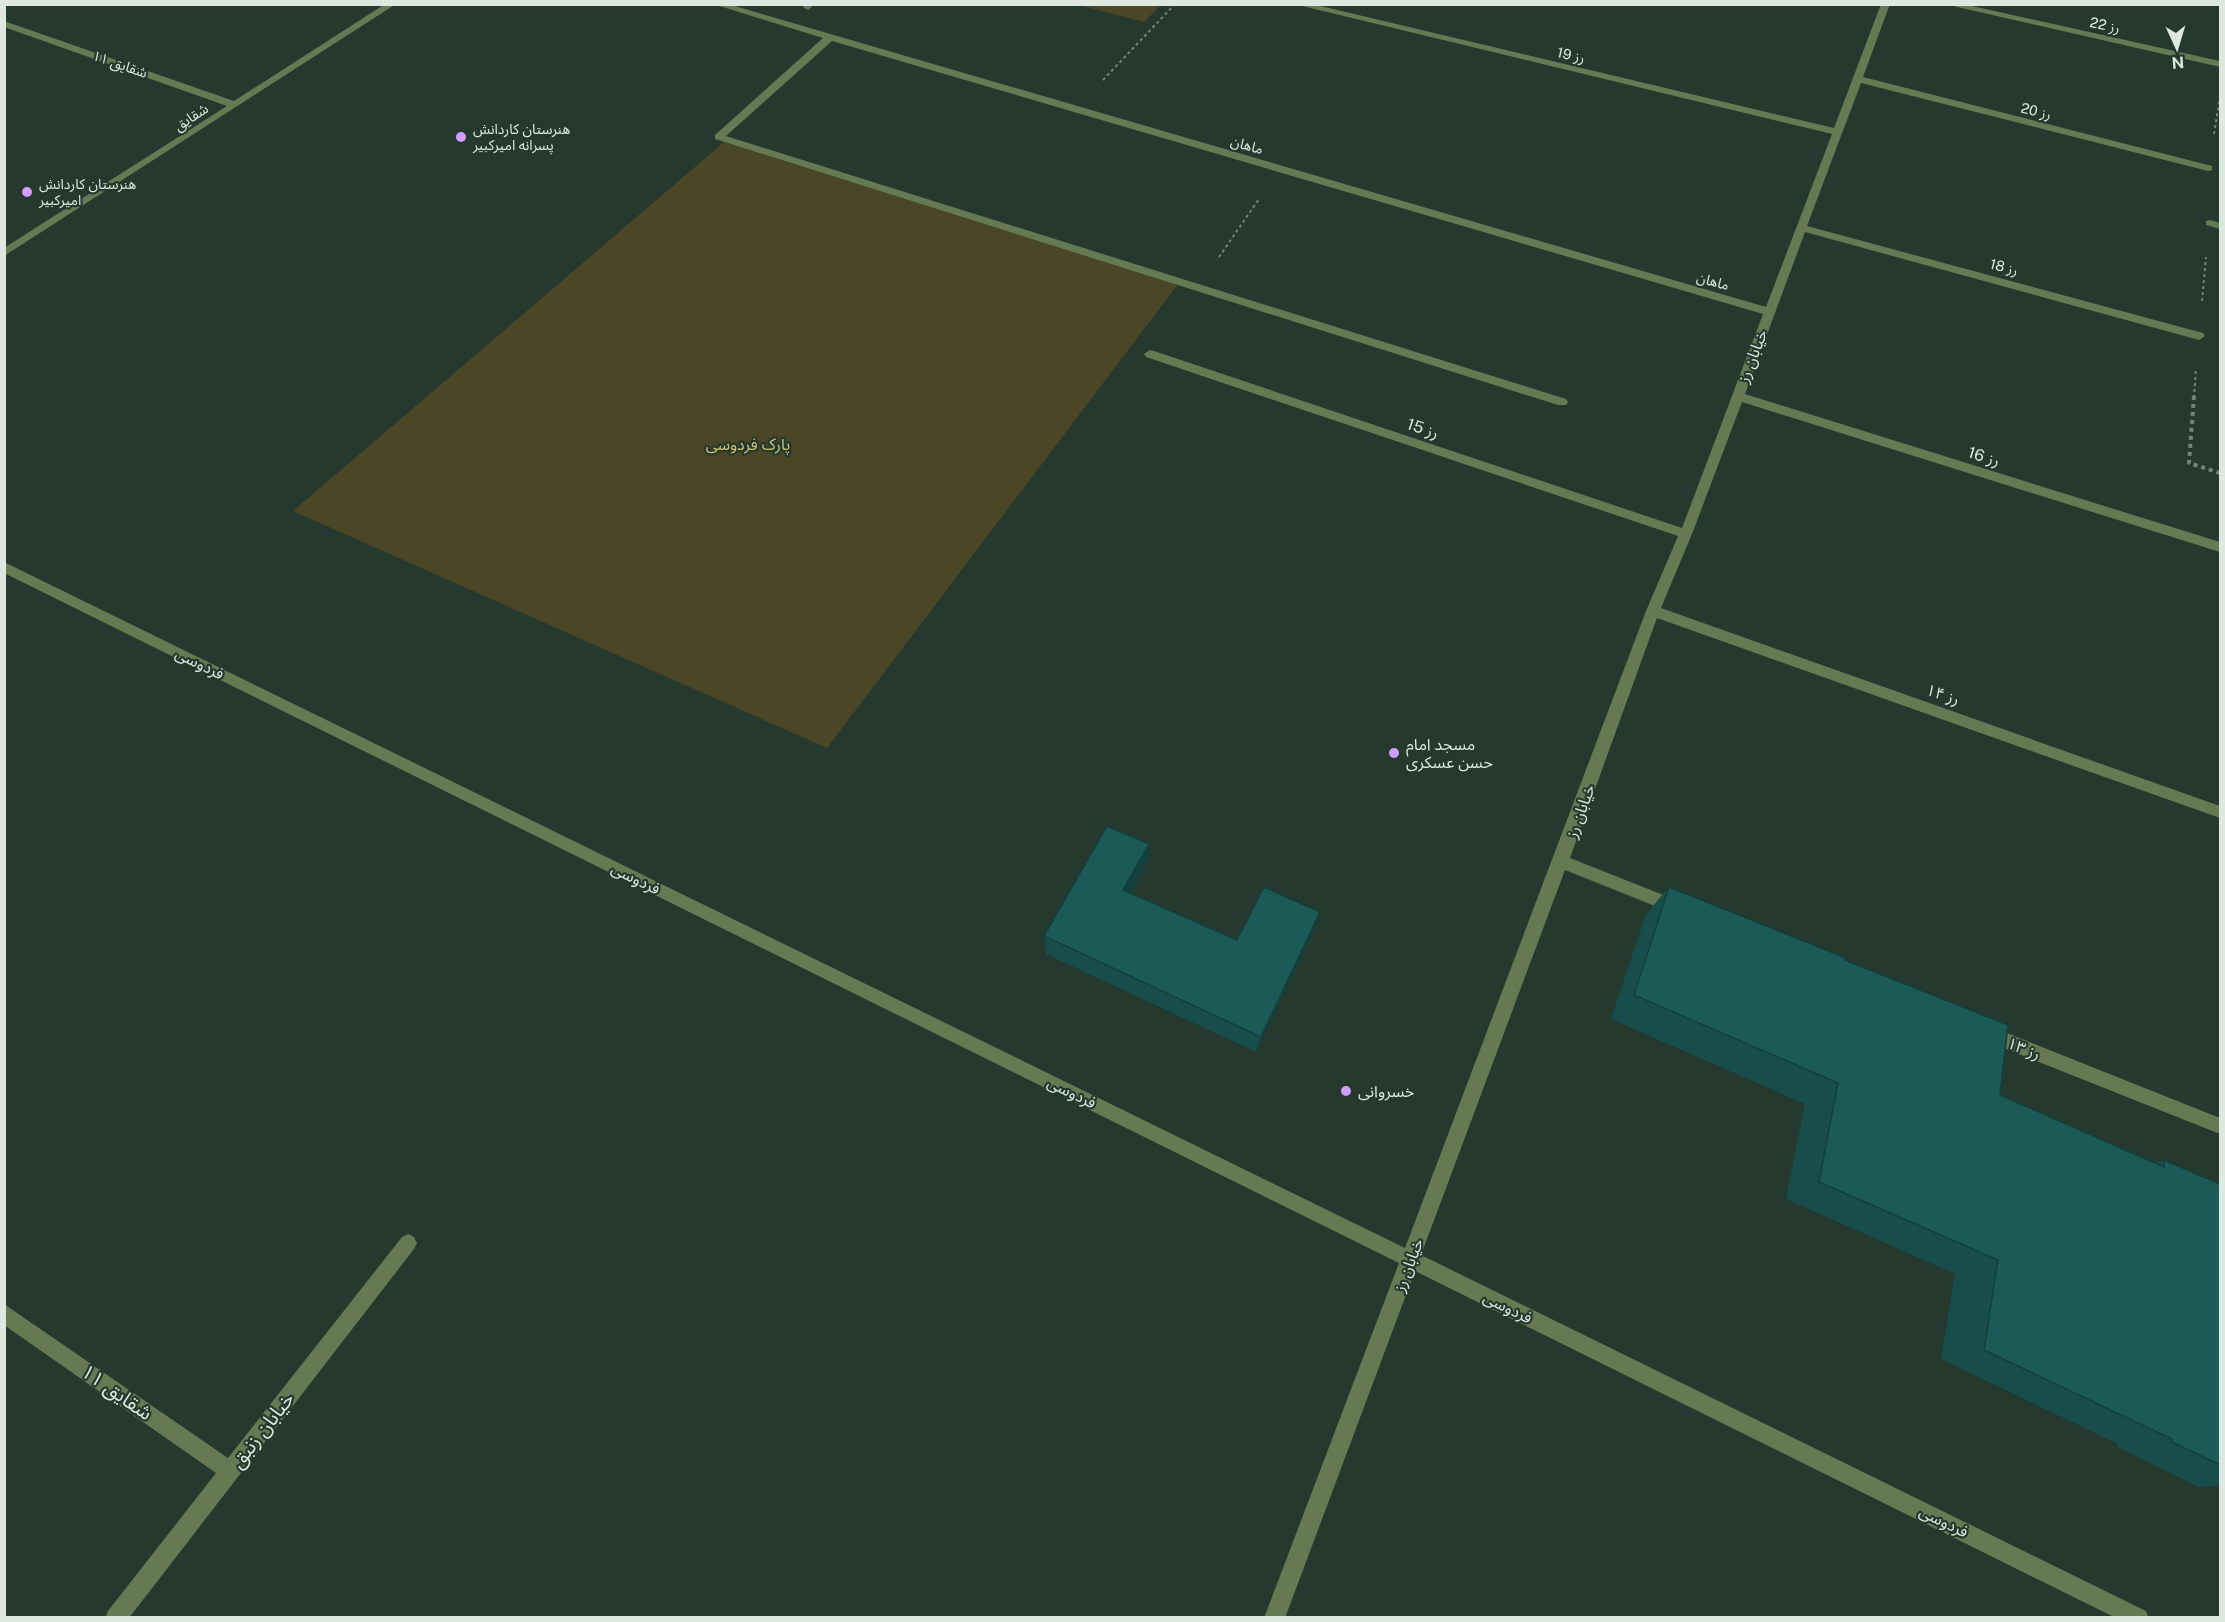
<svg xmlns="http://www.w3.org/2000/svg" width="2225" height="1622" font-family="'Public Sans','Noto Sans Arabic',sans-serif">
<rect width="100%" height="100%" fill="#25392e"/>
<!-- green -->
<path fill="#4b4626" d="M1079,5L1161,4V5L1144,22Z
M724,142L1178,284L827,748L293,511Z"/>
<g fill="none" stroke-linecap="round" stroke-linejoin="round">
<!-- path-far1 -->
<path stroke="#73847a" stroke-width="2" stroke-dasharray="3 3" stroke-linecap="butt" d="M1103,80L1175,4
M2214,134L2220,97
M1219,257L1259,199
M2202,301L2206,257
M2194,398L2196,368"/>
<!-- path -->
<path stroke="#73847a" stroke-width="4" stroke-dasharray="4 4" stroke-linecap="butt" d="M2194,396L2189,463L2220,473"/>
<!-- minor -->
<path fill="#657952" fill-rule="evenodd" d="M385,4H396L4,256V248L227,106L4,27V21L234,101Z
M713,4H728L1766,307L1832,134L1294,4H1312L1834,128L1881,4H1890L1863,77L2212,166V170L2208,171L1861,83L1807,226L2203,333L2205,336L2199,340L1805,232L1745,394L2220,542V552L1742,402L1692,534L1661,608L2220,806V818L1657,618L1570,858L1681,902L1683,907L1681,912L1675,914L1565,870L1421,1255L2146,1611L2149,1618H2116L1415,1271L1285,1618H1264L1399,1263L4,573V562L1405,1248L1646,611L1678,536L1146,357L1144,354L1150,350L1154,351L1682,528L1763,314L832,41L726,136L1566,399L1568,402L1566,405H1558L715,139V135L823,38Z
M805,4H815L808,10L803,7Z
M1944,4H1963L2220,61V67Z
M2210,220L2220,223V229L2206,225V221Z
M1987,1025L2220,1118V1134L1981,1039L1979,1033L1981,1027Z
M408,1234L414,1237L417,1243L414,1249L129,1618H105L108,1611L216,1473L4,1325V1304L228,1458L402,1237Z"/>
</g>
<!-- wall -->
<path fill="#174d4b" d="M1149,844L1148,863L1131,893L1237,940L1314,930L1256,1052L1046,954L1044,936Z
M1669,887L1845,960L2000,1095L2155,1163L2164,1160L2220,1184V1488L2216,1486L2199,1487L2117,1447L2118,1444L1941,1359L1955,1274L1786,1199L1805,1104L1611,1019L1646,914Z"/>
<!-- shaded-wall -->
<path fill="#133f3d" d="M1149,844L1148,863L1123,908V890Z
M1320,912L1314,930L1256,1052L1261,1037Z"/>
<!-- building -->
<path fill="#1b5a57" stroke="#133f3d" stroke-width="1.5" d="M1107,826L1149,844L1123,890L1237,940L1264,887L1320,912L1261,1037L1044,936Z
M1669,887L1846,958L1845,960L2008,1025L2000,1095L2164,1167V1160L2220,1184V1465L2172,1442V1439L1984,1350L1998,1260L1819,1182L1838,1083L1634,995Z"/>
<!-- markers -->
<g fill="#d19dfe" stroke="#25392e" stroke-width="2">
<circle cx="461" cy="137" r="6"/>
<circle cx="27" cy="192" r="6"/>
<circle cx="1394" cy="753" r="6"/>
<circle cx="1346" cy="1091" r="6"/>
</g>
<g text-anchor="middle" stroke-width="4.5" stroke-linejoin="round" paint-order="stroke">
<!-- far-street labels -->
<g font-size="14" fill="#dce8e0" stroke="#25392e">
<text transform="translate(2105 25) rotate(12)" y="5">رز 22</text>
<text transform="translate(1571 55) rotate(13)" y="5">رز 19</text>
<text transform="translate(120 64) rotate(19)" y="5">شقایق ۱۱</text>
<text transform="translate(2036 111) rotate(14)" y="5">رز 20</text>
<text transform="translate(191 117) rotate(-33)" y="5">شقایق</text>
<text transform="translate(1247 145) rotate(16)" y="5">ماهان</text>
<text transform="translate(2004 267) rotate(15)" y="5">رز 18</text>
<text transform="translate(1713 281) rotate(16)" y="5">ماهان</text>
</g>
<!-- far-poi labels -->
<g font-size="14" fill="#dce8e0" stroke="#25392e" text-anchor="start">
<text x="473" y="134">هنرستان کاردانش<tspan x="473" dy="16">پسرانه امیرکبیر</tspan></text>
<text x="39" y="189">هنرستان کاردانش<tspan x="39" dy="16">امیرکبیر</tspan></text>
</g>
<!-- street labels -->
<g font-size="16" fill="#dce8e0" stroke="#25392e">
<text transform="translate(1752 356) rotate(-69)" y="6">خیابان رز</text>
<text transform="translate(1423 428) rotate(19)" y="6">رز 15</text>
<text transform="translate(1984 456) rotate(17)" y="6">رز 16</text>
<text transform="translate(200 663) rotate(26)" y="6">فردوسی</text>
<text transform="translate(1943 694) rotate(19)" y="6">رز ۱۴</text>
<text transform="translate(1580 811) rotate(-70)" y="6">خیابان رز</text>
<text transform="translate(636 878) rotate(26)" y="6">فردوسی</text>
<text transform="translate(2024 1048) rotate(22)" y="6">رز ۱۳</text>
<text transform="translate(1072 1092) rotate(26)" y="6">فردوسی</text>
<text transform="translate(1408 1265) rotate(-69)" y="6">خیابان رز</text>
<text transform="translate(1508 1307) rotate(26)" y="6">فردوسی</text>
<text transform="translate(1944 1521) rotate(26)" y="6">فردوسی</text>
</g>
<!-- park labels -->
<g font-size="16" fill="#d1c46d" stroke="#25392e">
<text x="748" y="450">پارک فردوسی</text>
</g>
<!-- poi labels -->
<g font-size="16" fill="#dce8e0" stroke="#25392e" text-anchor="start">
<text x="1406" y="750">مسجد امام<tspan x="1406" dy="18">حسن عسکری</tspan></text>
<text x="1358" y="1097">خسروانی</text>
</g>
<!-- near-street labels -->
<g font-size="20" fill="#dce8e0" stroke="#25392e">
<text transform="translate(117 1392) rotate(35)" y="7">شقایق ۱۱</text>
<text transform="translate(262 1430) rotate(-52)" y="7">خیابان زنبق</text>
</g>
</g>
<!-- border -->
<rect width="2225" height="1622" fill="none" stroke="#dce8e0" stroke-width="12"/>
<!-- north arrow -->
<g transform="translate(2177 48) rotate(176)" stroke="#25392e" stroke-width="4.5" paint-order="stroke">
<path d="M0-4.5L10 22L0 15L-10 22Z" fill="#dce8e0"/>
<text y="-9" font-size="16" font-weight="bold" text-anchor="middle" fill="#dce8e0">N</text>
</g>
</svg>
